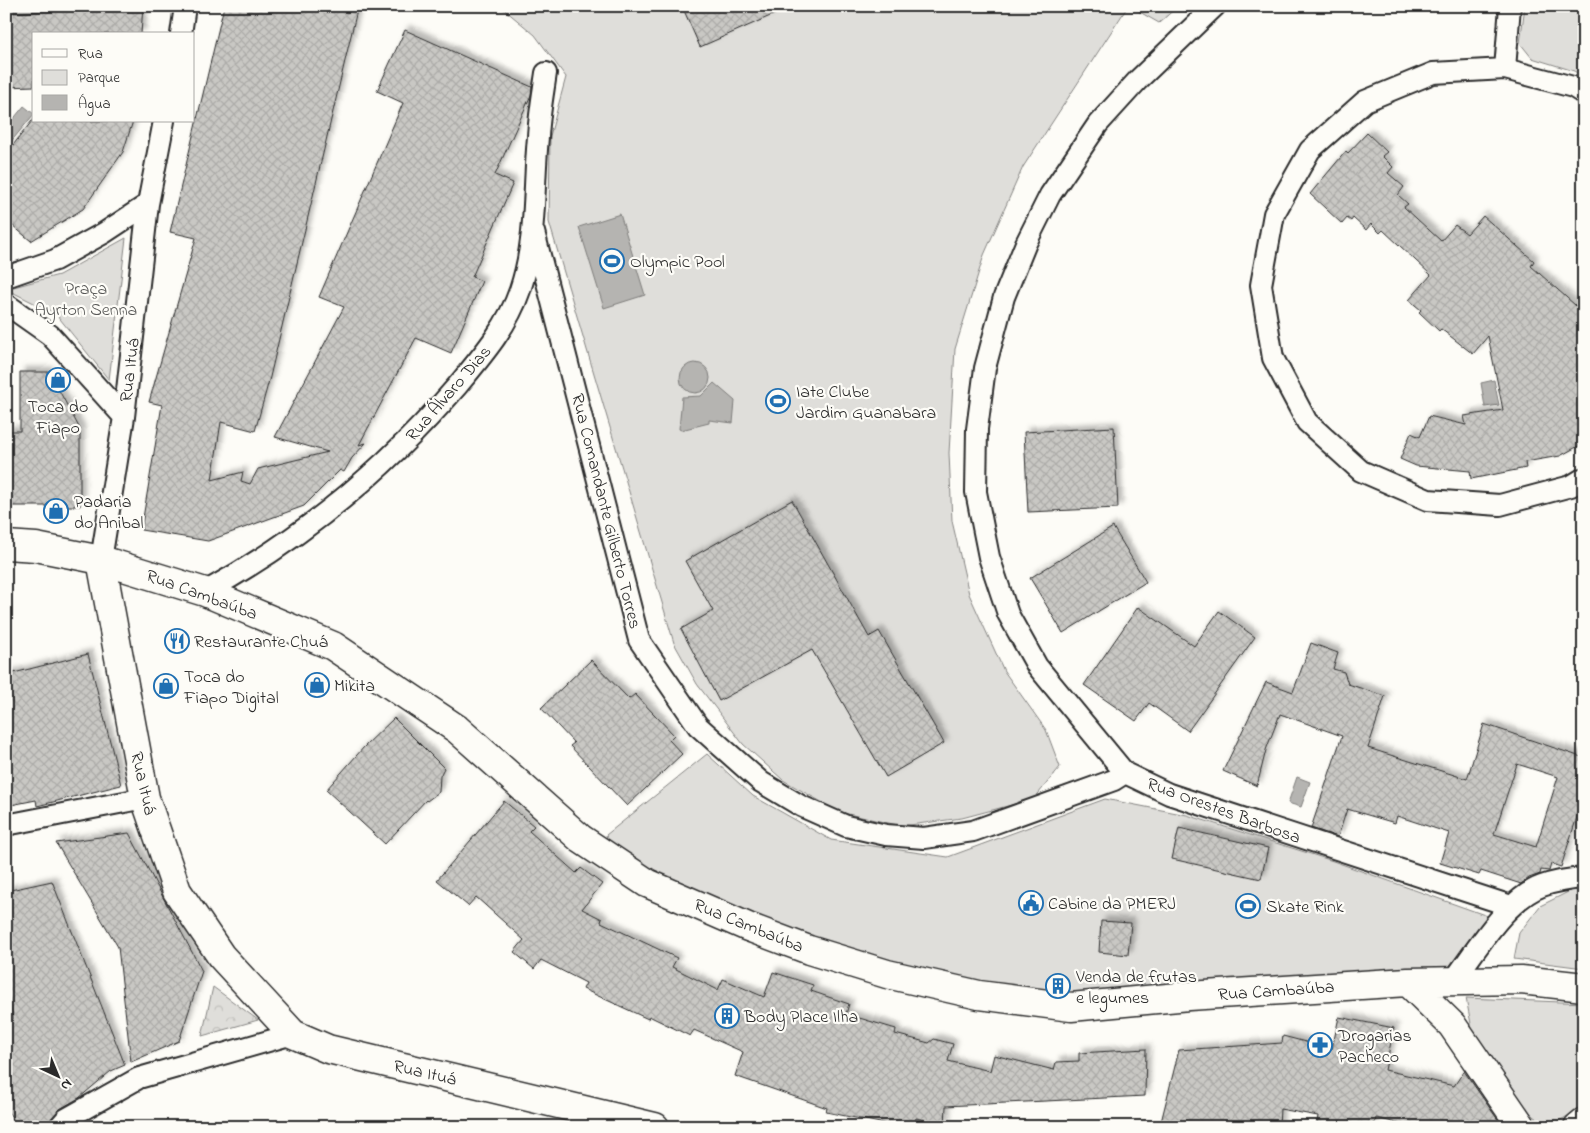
<svg xmlns="http://www.w3.org/2000/svg" width="1590" height="1133" font-family="'Indie Flower',sans-serif">
<defs>
<pattern id="forest-crowns" width="20" height="18" patternUnits="userSpaceOnUse" patternTransform="scale(1.25)"><rect width="20" height="18" fill="#dfdeda"/><path d="M2 6a3 3 0 1 1 6 0M12 15a3 3 0 1 1 6 0" fill="none" stroke="#c0bfbb"/></pattern>
<pattern id="building-cross-hatch" width="8" height="8" patternUnits="userSpaceOnUse" patternTransform="scale(1.25)"><rect width="8" height="8" fill="#c9c8c4"/><path d="M0 0l8 8M0 8l8-8" fill="none" stroke="#adaca9"/></pattern>
<filter id="shadow"><feDropShadow dx="4.5" dy="-4.5" stdDeviation="2.5" flood-color="#0004"/></filter>
</defs>
<rect width="100%" height="100%" fill="#fdfcf7"/>
<filter id="ink" filterUnits="userSpaceOnUse"><feTurbulence type="fractalNoise" baseFrequency=".02" numOctaves="2"/><feDisplacementMap in="SourceGraphic" scale="10" xChannelSelector="R" yChannelSelector="G"/><feConvolveMatrix kernelMatrix="1 2 1 2 8 2 1 2 1" color-interpolation-filters="sRGB"/></filter>
<g filter="url(#ink)">
<!-- green -->
<path fill="#dfdeda" stroke="#858482" d="M500,6H1128L1023,167L984,255L955,349L949,453L952,521L969,594L1004,671L1046,730L1060,767L1034,799L962,818L902,826L839,812L783,780L743,744L697,684L674,643L549,222L550,136L566,77L535,35Z
M1525,6H1584V77L1574,71L1532,58L1520,43Z
M126,238L109,380L56,314L6,289L59,275Z
M707,754L753,796L831,840L948,857L1105,799L1187,815L1333,861L1496,919L1453,972L1073,999L985,987L735,916L613,857L606,835Z
M1574,889L1584,894V968L1514,959L1519,933L1540,906Z
M1466,998L1584,1003V1107L1548,1127L1520,1105L1472,1029Z"/>
<!-- forest -->
<path fill="url(#forest-crowns)" stroke="#858482" d="M1141,6H1178L1159,23L1138,11Z
M213,987L258,1020L202,1036Z"/>
<!-- water -->
<path fill="#b5b4b1" stroke="#7e7d7b" d="M24,106L34,114L9,144L6,142V128Z
M620,214L645,295L604,308L579,227Z
M680 378a15 15 0 1 1 30 0a15 15 0 1 1-30 0Z
M1494,380L1499,405L1485,407L1481,383Z
M714,383L735,401L733,423L709,420V423L681,430L679,429L682,397L701,396Z
M1297,777L1310,782L1301,807L1288,803Z"/>
<!-- building -->
<path fill="url(#building-cross-hatch)" stroke="#2b2b2b" fill-rule="evenodd" filter="url(#shadow)" d="M89,6H143L141,34H34V86L6,87V13L89,9Z
M224,6H358L270,377L255,431L221,422L212,480L243,472L241,481L250,484L258,469L328,452L275,437L344,307L319,297L403,103L377,91L405,30L532,87L531,95L495,175L513,183L472,277L482,281L451,353L416,338L359,445L366,443L352,458L344,472L340,470L304,506L208,541L141,530L162,405L149,402L196,238L170,232Z
M682,6H793L700,47Z
M32,121H133L123,152L83,209L31,241L6,220V196L14,187L6,180V154Z
M1367,133L1387,152L1382,156L1393,167L1388,173L1404,187L1398,195L1408,204L1404,207L1441,241L1455,225L1467,234L1483,216L1534,261L1531,266L1584,313V443L1560,456L1525,462L1526,468L1471,479L1470,471L1416,466L1400,459L1411,433L1420,437L1429,416L1466,425L1464,416L1503,410L1488,336L1473,354L1441,329L1439,331L1419,312L1421,310L1409,300L1431,275L1383,230L1380,233L1371,224L1366,230L1353,218L1351,221L1347,218L1342,224L1310,194L1346,151L1348,153Z
M20,372H49L80,429V506H6V431H20Z
M1114,427L1118,508L1028,512L1024,432Z
M792,500L869,637L879,631L944,743L886,777L812,650L719,701L681,629L713,611L685,561Z
M1113,527L1146,582L1063,633L1030,578Z
M1138,607L1194,646L1219,611L1255,637L1188,731L1149,703L1136,721L1084,685Z
M1311,643L1338,653L1333,669L1344,672L1348,684L1385,696L1368,748L1467,779L1484,724L1584,758V795L1561,867L1551,864L1549,871L1541,870L1540,874L1529,878L1521,884L1481,871L1479,875L1440,863L1449,833L1397,816L1395,823L1347,809L1338,837L1311,828L1342,736L1280,714L1266,750L1257,786L1223,771L1266,682L1293,692ZM1517,764L1558,777L1536,847L1494,834Z
M88,654L121,785L37,806L36,800L6,806V675Z
M591,660L629,699L635,694L674,735L669,740L682,754L627,806L570,746L574,743L541,708Z
M394,718L444,768L440,776L439,792L427,801L426,800L385,844L326,790L364,747Z
M504,801L534,826L529,831L576,873L581,868L602,884L582,909L602,919L601,922L677,958L672,967L718,990L723,979L764,997L773,972L813,985L811,991L849,1004L846,1014L896,1029L895,1034L929,1043L934,1039L953,1044L948,1061L990,1071L994,1055L1054,1070L1056,1062L1079,1061V1053L1146,1049L1145,1096L946,1106L945,1125L916,1118L914,1127H885V1124L826,1112L827,1108L735,1076L743,1052L694,1030L690,1036L649,1016L648,1019L583,989L586,983L541,960L534,969L514,952L524,940L476,897L468,906L437,880Z
M1179,828L1268,848L1261,879L1172,859Z
M129,833L202,971L179,1041L131,1062L118,947L56,843Z
M52,881L125,1065L111,1071L79,1098L60,1109L45,1127H18L6,1108V1023L13,1019L6,982V891Z
M1101,921L1131,923L1128,955L1099,952Z
M1339,1017L1394,1028L1385,1070L1454,1086L1464,1071L1503,1127H1413L1376,1118L1374,1127H1316L1318,1116L1280,1109L1279,1127H1206V1125L1161,1122L1179,1050L1282,1043L1283,1036L1332,1049Z"/>
<g fill="none" stroke-linecap="round" stroke-linejoin="round">
<defs>
<path id="street" d="M1215,6L1138,80L1098,124L1050,195L1026,243L1004,297L985,368L977,429L976,492L989,557L1008,614L1037,666L1125,773L1169,794L1511,906
M181,34L185,6
M1505,69L1510,6
M1584,94L1573,87L1505,69L1433,73L1365,101L1310,150L1274,214L1261,285L1273,358L1307,422L1361,471L1428,500L1500,505L1571,486L1584,478
M534,232L639,640L698,726L761,782L801,806L846,826L886,835L924,838L973,831L1114,780L1125,773
M6,277L55,260L104,233L148,204
M6,304L50,335L124,417
M101,560L124,417L148,204L164,121
M205,592C302,539 387,468 458,385C482,356 508,326 520,290C537,240 533,189 538,137C539,116 543,94 546,73
M6,825L145,798
M1453,981C1476,951 1506,899 1542,886C1556,881 1570,879 1584,878
M59,1127L66,1119L139,1078L293,1034"/>
<path id="secondary" d="M6,545L36,547L101,560L205,592L333,646L457,729L581,839L647,883L748,927L809,950L887,974L979,995L1071,1007L1189,996L1408,982L1521,980L1584,987
M101,560L145,798L177,891L221,956L293,1034L328,1049L655,1127
M1408,982L1452,1025L1522,1127
M1578,1127L1584,1122"/>
</defs>
<!-- street casing -->
<use href="#street" stroke="#2b2b2b" stroke-width="24"/>
<!-- secondary casing -->
<use href="#secondary" stroke="#2b2b2b" stroke-width="31"/>
<!-- street -->
<use href="#street" stroke="#fdfcf7" stroke-width="20"/>
<!-- secondary -->
<use href="#secondary" stroke="#fdfcf7" stroke-width="28"/>
</g>
</g>
<!-- icons -->
<defs>
<symbol id="stadium-ring" viewBox="-11 -11 22 22"><circle r="9.5" fill="#fdfcf7" stroke="#1f6fb2" stroke-width="1.5"/><path d="M0-5a6.5 5 0 1 0 0 10a6.5 5 0 1 0 0-10ZM-3.5-1.8h7v3.6h-7Z" fill="#1f6fb2"/></symbol>
<symbol id="shop-ring" viewBox="-11 -11 22 22"><circle r="9.5" fill="#fdfcf7" stroke="#1f6fb2" stroke-width="1.5"/><path d="M-5-2.5h2.3a2.7 3.5 0 0 1 5.4 0H5L5.5 6h-11ZM-1.5-2.5h3a1.5 2.3 0 0 0-3 0Z" fill="#1f6fb2"/></symbol>
<symbol id="restaurant-ring" viewBox="-11 -11 22 22"><circle r="9.5" fill="#fdfcf7" stroke="#1f6fb2" stroke-width="1.5"/><path d="M-5-6h1v4h1v-4h1v4h1v-4h1v5L-1.5 .5V6h-2V.5L-5-1ZM5-6V6H3V1.5H1.5Q1.5-4 5-6Z" fill="#1f6fb2"/></symbol>
<symbol id="civic-ring" viewBox="-11 -11 22 22"><circle r="9.5" fill="#fdfcf7" stroke="#1f6fb2" stroke-width="1.5"/><path d="M-.6-6.5H3V-4.5H.6V-3L4-1V1h2V6H-6V1h2V-1L-.6-3ZM-1.2 2.5V6h2.4V2.5Z" fill="#1f6fb2"/></symbol>
<symbol id="building-ring" viewBox="-11 -11 22 22"><circle r="9.5" fill="#fdfcf7" stroke="#1f6fb2" stroke-width="1.5"/><path d="M-4-6H4V6H1V3H-1V6H-4ZM-2.5-4.3h1.7v1.8h-1.7ZM.8-4.3h1.7v1.8H.8ZM-2.5-1h1.7V.8h-1.7ZM.8-1h1.7V.8H.8Z" fill="#1f6fb2"/></symbol>
<symbol id="pharmacy-ring" viewBox="-11 -11 22 22"><circle r="9.5" fill="#fdfcf7" stroke="#1f6fb2" stroke-width="1.5"/><path d="M-2-6h4v4h4v4h-4v4h-4v-4h-4v-4h4Z" fill="#1f6fb2"/></symbol>
</defs>
<g fill-rule="evenodd">
<use href="#stadium-ring" x="598" y="247" width="28" height="28"/>
<use href="#shop-ring" x="44" y="366" width="28" height="28"/>
<use href="#stadium-ring" x="764" y="387" width="28" height="28"/>
<use href="#shop-ring" x="42" y="497" width="28" height="28"/>
<use href="#restaurant-ring" x="163" y="627" width="28" height="28"/>
<use href="#shop-ring" x="303" y="671" width="28" height="28"/>
<use href="#shop-ring" x="152" y="672" width="28" height="28"/>
<use href="#civic-ring" x="1017" y="889" width="28" height="28"/>
<use href="#stadium-ring" x="1234" y="892" width="28" height="28"/>
<use href="#building-ring" x="1044" y="972" width="28" height="28"/>
<use href="#building-ring" x="713" y="1002" width="28" height="28"/>
<use href="#pharmacy-ring" x="1306" y="1031" width="28" height="28"/>
</g>
<g text-anchor="middle" stroke-width="4.5" stroke-linejoin="round" paint-order="stroke">
<!-- poi labels -->
<g font-size="18" fill="#2b2b2b" stroke="#fdfcf7" text-anchor="start">
<text x="630" y="267">Olympic Pool</text>
<text x="796" y="397">Iate Clube<tspan x="796" dy="21">Jardim Guanabara</tspan></text>
<text x="58" y="412" text-anchor="middle">Toca do<tspan x="58" dy="21">Fiapo</tspan></text>
<text x="74" y="507">Padaria<tspan x="74" dy="21">do Anibal</tspan></text>
<text x="194" y="647">Restaurante Chuá</text>
<text x="184" y="682">Toca do<tspan x="184" dy="21">Fiapo Digital</tspan></text>
<text x="334" y="691">Mikita</text>
<text x="1048" y="909">Cabine da PMERJ</text>
<text x="1266" y="912">Skate Rink</text>
<text x="1076" y="982">Venda de frutas<tspan x="1076" dy="21">e legumes</tspan></text>
<text x="744" y="1022">Body Place Ilha</text>
<text x="1338" y="1041">Drogarias<tspan x="1338" dy="21">Pacheco</tspan></text>
</g>
<!-- park labels -->
<g font-size="18" fill="#585857" stroke="#fdfcf7">
<text x="86" y="294">Praça<tspan x="86" dy="21">Ayrton Senna</tspan></text>
</g>
<!-- street labels -->
<g font-size="18" fill="#2b2b2b" stroke="#fdfcf7">
<text transform="translate(129 370) rotate(-83)" y="6">Rua Ituá</text>
<text transform="translate(448 393) rotate(-49)" y="6">Rua Álvaro Dias</text>
<text transform="translate(607 511) rotate(76)" y="6">Rua Comandante Gilberto Torres</text>
<text transform="translate(202 594) rotate(20)" y="6">Rua Cambaúba</text>
<text transform="translate(144 783) rotate(77)" y="6">Rua Ituá</text>
<text transform="translate(1224 810) rotate(20)" y="6">Rua Orestes Barbosa</text>
<text transform="translate(749 925) rotate(22)" y="6">Rua Cambaúba</text>
<text transform="translate(1276 990) rotate(-4)" y="6">Rua Cambaúba</text>
<text transform="translate(425 1072) rotate(13)" y="6">Rua Ituá</text>
</g>
</g>
<!-- margin -->
<rect width="1590" height="1133" fill="none" stroke="#fdfcf7" stroke-width="25"/>
<rect x="12" y="12" width="1565" height="1108" fill="none" stroke="#2b2b2b" stroke-width="2" filter="url(#ink)"/>
<!-- legend -->
<rect x="32" y="32" width="162" height="90" fill="#fdfcf7" stroke="#a9a8a5"/>
<rect x="42" y="49" width="25" height="8" fill="#fdfcf7" stroke="#a9a8a5"/>
<text x="78" y="58" font-size="15" fill="#2b2b2b">Rua</text>
<rect x="42" y="70" width="25" height="15" fill="#dfdeda" stroke="#a9a8a5"/>
<text x="78" y="82" font-size="15" fill="#2b2b2b">Parque</text>
<rect x="42" y="95" width="25" height="15" fill="#b5b4b1" stroke="#a9a8a5"/>
<text x="78" y="108" font-size="15" fill="#2b2b2b">Água</text>
<!-- north arrow -->
<g transform="translate(58 1076) rotate(136)" stroke="#fdfcf7" stroke-width="4" paint-order="stroke">
<path d="M0-4L9 19L0 12L-9 19Z" fill="#2b2b2b"/>
<text y="-8" font-size="14" font-weight="bold" text-anchor="middle" fill="#2b2b2b">N</text>
</g>
</svg>
